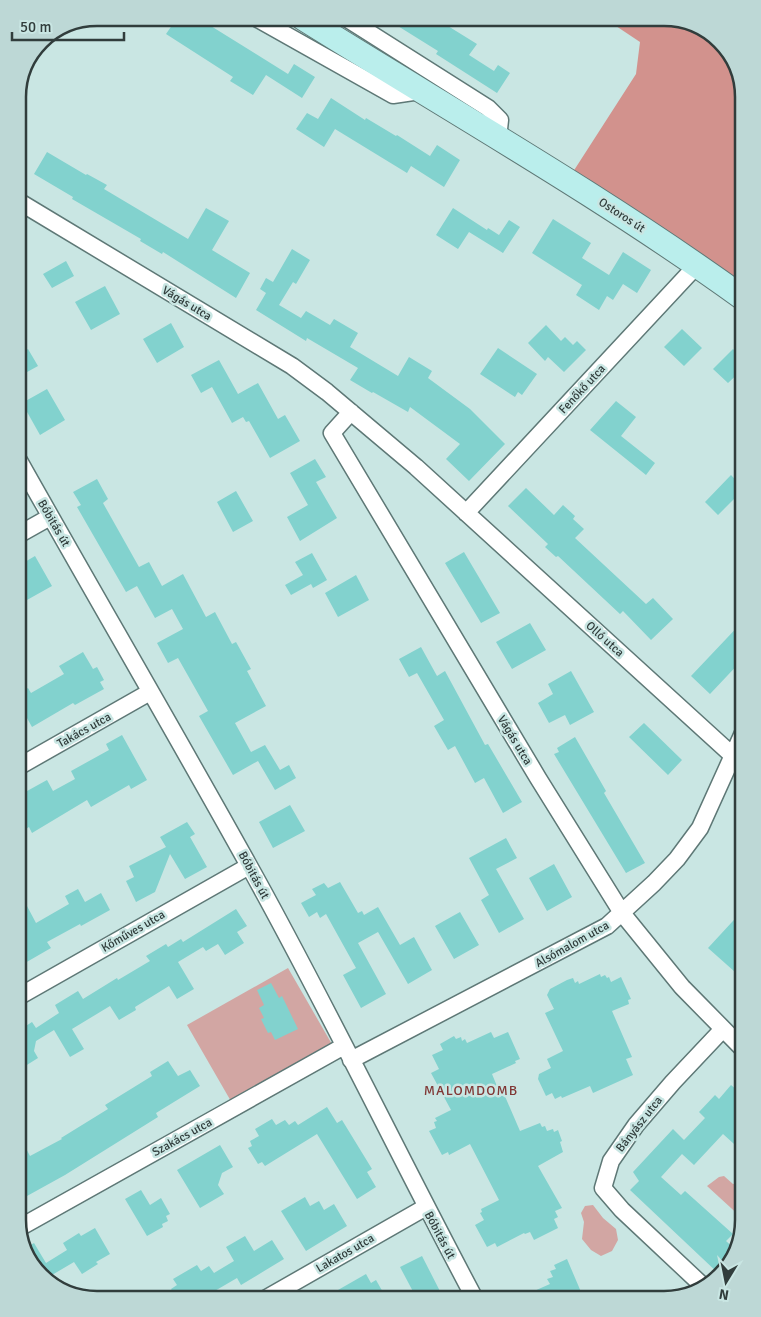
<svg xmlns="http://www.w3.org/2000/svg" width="761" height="1317" font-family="Signika,sans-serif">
<rect width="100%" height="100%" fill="#c9e6e3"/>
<!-- green -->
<path fill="#d2a6a3" d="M288,968L333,1046L232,1103L187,1025Z
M724,1176L733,1184L743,1182V1219L707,1186L719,1177Z
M593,1205L603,1218L616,1229L618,1240L612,1251L601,1256L591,1250L582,1239L584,1222L581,1213L585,1206Z"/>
<!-- forest -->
<path fill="#d2928d" d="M604,18H669L708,31L735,62L743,97V294L571,175L636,74L640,42Z"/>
<!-- building -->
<path fill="#82d2ce" d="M177,18H198L288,74L294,64L315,77L302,98L266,75L253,95L230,81L233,77L166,34Z
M385,18H435L477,44L469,55L494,71L498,65L510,73L497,93L436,54L438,51Z
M331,98L365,120L366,118L396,136L397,135L430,156L437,145L460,160L444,187L411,166L407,173L335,129L324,147L296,129L307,113L318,119Z
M47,152L86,175L87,174L107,185L104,189L188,239L206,208L229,221L212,250L250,273L236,298L163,252L162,254L140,241L141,239L72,199L73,197L34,174Z
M453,208L487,230L488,228L499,235L509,220L520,227L503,253L469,232L458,249L436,235Z
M553,219L591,243L582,258L609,275L623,252L651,270L637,293L623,284L613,300L607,296L599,310L576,295L582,285L532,253Z
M292,249L310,260L296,284L293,282L279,305L301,318L306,311L330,325L334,319L358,333L350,347L398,376L409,357L432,371L428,378L470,409L505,444L469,481L446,459L460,444L410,407L408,412L373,392L372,393L350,380L358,368L307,338L306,341L256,310L266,293L260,289L266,278L273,282Z
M66,261L74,276L52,288L43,274Z
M105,286L120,314L91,330L75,302Z
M171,323L184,347L157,363L143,339Z
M546,325L561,341L565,337L573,345L577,341L586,350L564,372L548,357L545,361L528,343Z
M682,329L702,348L684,366L664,347Z
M498,348L537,374L522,395L518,392L515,397L480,374Z
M28,349L38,366L18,377V355Z
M733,349L744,360V368L728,383L713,369Z
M219,360L238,394L258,383L278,419L285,415L300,441L270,458L249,421L246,422L243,417L232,423L212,387L201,393L191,375Z
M47,389L65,420L40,435L22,403Z
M616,401L636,417L621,436L655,463L646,475L590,430Z
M315,459L326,477L316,482L337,518L300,541L287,517L308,505L290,473Z
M731,475L744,489L718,515L705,502Z
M97,479L108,499L103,503L139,567L149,562L162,586L183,574L206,617L215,612L232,644L236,642L251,669L247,671L266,706L235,723L251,752L265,745L280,770L289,765L296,778L275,790L258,761L233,775L199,716L208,711L178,658L168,663L157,643L183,629L172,609L155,618L137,586L126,592L77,507L81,505L73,492Z
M526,488L554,515L563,505L575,516L573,519L584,529L575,538L646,604L653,598L673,619L651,640L623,611L620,614L558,556L556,557L545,547L548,544L508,506Z
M236,491L253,521L233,532L217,502Z
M464,552L500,613L481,623L445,563Z
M312,553L327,580L313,588L311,584L291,595L285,585L303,575L295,562Z
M35,556L52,586L18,605V566Z
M356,575L369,600L338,617L325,593Z
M744,620V658L710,694L691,676Z
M530,623L546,650L512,669L496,642Z
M421,647L437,676L445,671L485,745L488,744L522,802L503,813L484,778L475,783L455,746L448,750L434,726L444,720L417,673L409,677L399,659Z
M83,652L93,669L97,667L104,680L100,682L104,689L75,705L73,703L32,727L18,702V694L28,688L31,693L64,674L59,666Z
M571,671L594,712L570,725L565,715L549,723L538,703L553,694L548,684Z
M644,723L682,760L668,775L629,737Z
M122,735L147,780L131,789L129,785L91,807L87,800L32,833L29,827L18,834V796L47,780L53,791L75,779L71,771L109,750L106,744Z
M575,737L606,791L604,793L645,863L626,873L554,754L559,752L557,748Z
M290,805L305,831L273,848L259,822Z
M187,822L195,834L190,837L207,867L185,879L170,854L155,892L136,902L126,881L134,877L129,866L166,847L160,837Z
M506,838L517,858L496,869L524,919L499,933L481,900L489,895L469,858Z
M554,864L572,897L547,911L529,878Z
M340,882L358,913L362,911L364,915L378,907L400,945L414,937L432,970L408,984L378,932L358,943L386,994L361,1008L343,975L356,968L326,914L320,918L317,912L309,917L301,903L316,895L312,889L324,883L328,888Z
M78,889L85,902L101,893L110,910L81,926L80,924L47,942L51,948L18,967V911L27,906L36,923L69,904L65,896Z
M236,909L247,926L237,932L244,943L225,955L218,944L206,951L203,947L178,962L194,989L177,999L169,986L135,1007L136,1010L119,1020L110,1006L72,1029L84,1049L70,1057L54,1030L36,1041L34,1051L38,1058L22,1068L18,1061V1031L32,1022L36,1028L59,1013L55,1005L78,991L83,999L117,978L118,980L150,961L146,956L166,944L168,947L181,939L183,942Z
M744,909V980L708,948Z
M460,912L479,945L454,959L435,926Z
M600,974L601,977L605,975L607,978L609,977L611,982L621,977L631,999L628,1000L629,1004L612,1011L632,1057L626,1059L633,1075L593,1093L590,1086L562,1098L561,1096L555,1099L552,1093L546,1096L538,1079L539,1074L551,1068L547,1059L563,1051L545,1013L554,1009L547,995L550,989L567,980L573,978L575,983L578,981L579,984Z
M271,983L279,998L282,996L298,1029L275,1040L271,1032L268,1033L261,1019L264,1018L259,1008L264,1005L257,990Z
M491,1032L494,1038L508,1032L520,1059L515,1061L516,1063L492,1074L501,1096L504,1094L520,1131L540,1123L542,1127L545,1126L547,1131L553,1129L554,1132L558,1130L562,1141L560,1142L563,1152L538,1166L562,1208L555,1211L558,1217L554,1219L558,1228L534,1240L530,1232L525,1234L524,1233L497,1247L495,1243L487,1247L475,1225L484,1220L480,1213L482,1212L481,1209L499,1200L470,1144L449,1155L448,1152L442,1155L429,1131L436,1128L434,1122L437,1121L435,1118L451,1110L431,1073L439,1069L432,1055L443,1050L440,1044L454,1036L456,1039L461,1037L462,1041L465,1039L467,1043Z
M168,1061L178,1076L190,1070L200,1086L156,1113L158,1117L65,1175L27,1196L18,1180V1177L22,1175L18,1167V1133L30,1156L62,1139L61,1138L108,1109L105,1105L152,1076L150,1072Z
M731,1085L744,1096V1153L723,1134L694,1165L682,1154L661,1177L681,1195L685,1191L733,1234L726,1241L735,1249L730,1264L719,1274L630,1190L639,1181L633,1172L673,1129L684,1140L705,1118L699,1112L715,1095L719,1099Z
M327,1107L337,1123L342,1120L372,1169L367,1172L376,1187L357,1199L317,1134L265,1166L262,1162L258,1164L248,1148L252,1146L250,1141L259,1136L255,1129L272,1119L276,1125L285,1120L289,1125L295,1121L298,1125Z
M220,1145L233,1167L222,1173L218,1185L224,1194L200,1208L177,1170Z
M141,1190L150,1205L161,1198L170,1214L166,1216L168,1221L162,1224L163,1227L147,1236L125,1199Z
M305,1197L310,1206L319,1201L324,1210L334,1204L347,1226L306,1251L281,1211Z
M95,1228L110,1254L96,1262L98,1264L82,1274L74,1262L52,1275L55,1280L51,1283L26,1255L24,1249L34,1243L46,1263L67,1250L63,1243L79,1233L81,1236Z
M245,1236L254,1251L272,1240L284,1259L241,1285L237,1278L213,1292L218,1299H178L171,1289L177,1285L173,1279L197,1265L201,1271L209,1266L214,1273L234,1261L226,1247Z
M422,1256L444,1299H417L400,1267Z
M567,1259L584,1299H516L550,1284L547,1279L553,1277L550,1271L556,1269L554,1265Z
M366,1274L371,1283L376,1280L384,1294L373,1299H343L338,1290Z"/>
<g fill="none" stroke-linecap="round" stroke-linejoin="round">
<defs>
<path id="street" d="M256,18L393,95L420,91
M346,18L488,108L500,120L498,138
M18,201L292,366L327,392L416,467L743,765
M351,412L332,433L538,778L622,913L682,987L743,1049
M18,459C94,594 173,729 248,864C328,1007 398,1155 475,1299
M466,513L698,264
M18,535L50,517
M18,767L150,692
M18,997L249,866
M351,1060L607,926L654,883L677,859L700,828L743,733
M19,1228L344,1046
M704,1287L622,1210L603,1188L611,1161L636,1125L673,1082L723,1029
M265,1299L426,1207"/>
<path id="secondary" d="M303,18C450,110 602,196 743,298"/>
</defs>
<!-- street casing -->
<use href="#street" stroke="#5e7876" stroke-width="19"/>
<!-- secondary casing -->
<use href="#secondary" stroke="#5e7876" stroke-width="26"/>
<!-- street -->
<use href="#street" stroke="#fff" stroke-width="16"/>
<!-- secondary -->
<use href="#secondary" stroke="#baeeec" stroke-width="24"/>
</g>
<g text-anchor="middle" stroke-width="5" stroke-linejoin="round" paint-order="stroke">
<!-- street labels -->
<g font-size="12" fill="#313d3c" stroke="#c9e6e3">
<text transform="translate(622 215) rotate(33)" y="4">Ostoros út</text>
<text transform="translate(187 303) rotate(31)" y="4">Vágás utca</text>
<text transform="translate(582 389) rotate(-47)" y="4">Fenőkő utca</text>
<text transform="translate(54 523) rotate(60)" y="4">Bóbitás út</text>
<text transform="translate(605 639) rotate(42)" y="4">Olló utca</text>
<text transform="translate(84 730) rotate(-29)" y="4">Takács utca</text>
<text transform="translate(515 740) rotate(59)" y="4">Vágás utca</text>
<text transform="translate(254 875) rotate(62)" y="4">Bóbitás út</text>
<text transform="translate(133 931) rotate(-30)" y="4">Kőműves utca</text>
<text transform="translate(572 944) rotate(-29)" y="4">Alsómalom utca</text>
<text transform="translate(639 1124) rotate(-52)" y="4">Bányász utca</text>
<text transform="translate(182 1137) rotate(-29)" y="4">Szakács utca</text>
<text transform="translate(440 1235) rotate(62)" y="4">Bóbitás út</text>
<text transform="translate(345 1253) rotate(-30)" y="4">Lakatos utca</text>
</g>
<!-- neighbourhood labels -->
<g font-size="14" letter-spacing="1" fill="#803836" stroke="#c9e6e3">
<text x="471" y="1095">MALOMDOMB</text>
</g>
</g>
<!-- crop -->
<path d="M0 0H761V1317H0ZM97 26H664A71 71 0 0 1 735 97V1220A71 71 0 0 1 664 1291H97A71 71 0 0 1 26 1220V97A71 71 0 0 1 97 26Z" fill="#bdd8d6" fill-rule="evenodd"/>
<path fill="none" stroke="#313d3c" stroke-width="2.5" d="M97 26H664A71 71 0 0 1 735 97V1220A71 71 0 0 1 664 1291H97A71 71 0 0 1 26 1220V97A71 71 0 0 1 97 26Z"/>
<!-- north arrow -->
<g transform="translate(726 1282) rotate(190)" stroke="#c9e6e3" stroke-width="4" paint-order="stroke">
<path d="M0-4L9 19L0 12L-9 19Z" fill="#313d3c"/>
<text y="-8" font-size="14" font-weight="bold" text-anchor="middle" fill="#313d3c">N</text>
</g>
<!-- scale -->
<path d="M12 32v8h112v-8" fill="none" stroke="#313d3c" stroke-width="2.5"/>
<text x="20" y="32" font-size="15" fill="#313d3c" stroke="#c9e6e3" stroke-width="4" paint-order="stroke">50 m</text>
</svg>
